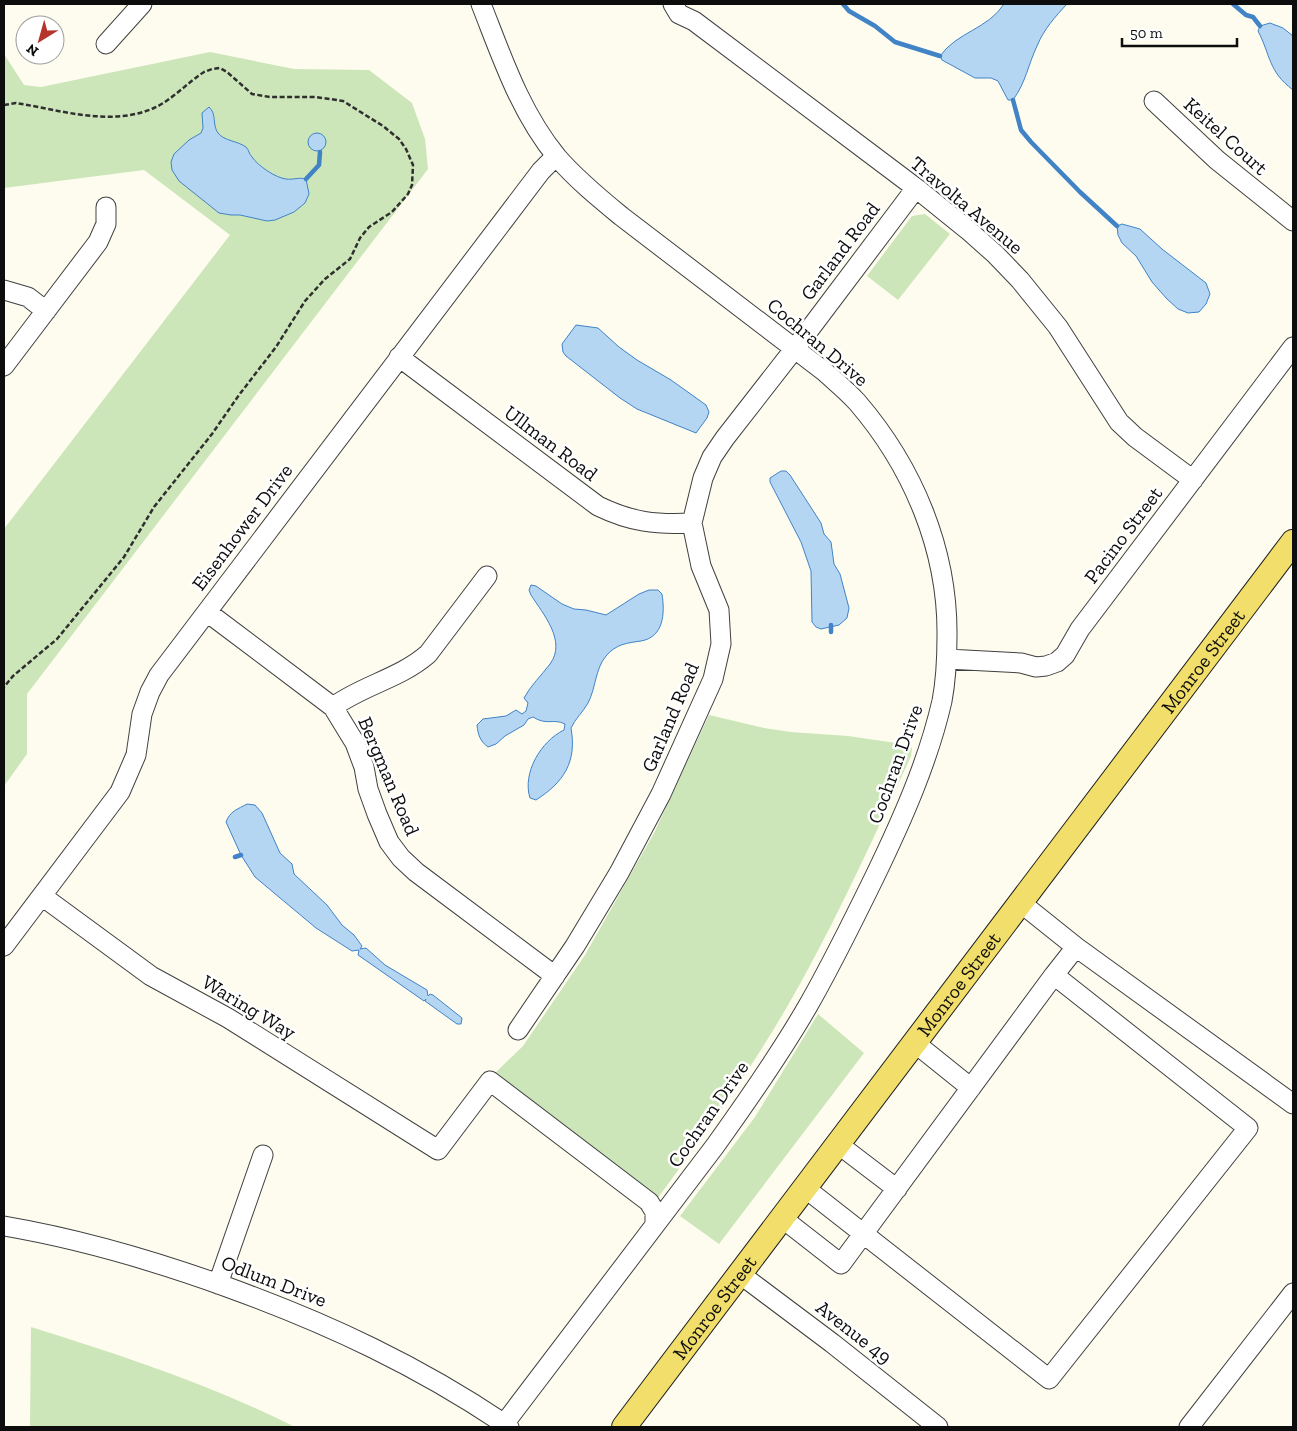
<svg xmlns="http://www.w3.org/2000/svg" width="1297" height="1431" font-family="'Zilla Slab',serif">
<rect width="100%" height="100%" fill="#fefcee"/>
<!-- green -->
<path fill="#cce6b9" d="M210,52L294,69L369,70L412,103L425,139L428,169L27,694V754L4,786V529L230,235L144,170L4,188V54L24,85L41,87Z
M925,214L950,234L898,300L867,276L912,216Z
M709,715L764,728L791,732L848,736L903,744L912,748L911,756C876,833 841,910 800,984C758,1060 708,1130 657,1199L492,1076L523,1046L585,955L654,833Z
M818,1014L864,1053L719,1244L680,1216L755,1117Z
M31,1327C121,1355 211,1385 295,1427H30Z"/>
<!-- water -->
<path fill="#b5d6f3" stroke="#4083c6" d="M1004,4H1067C1055,17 1044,29 1037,46C1028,65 1026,82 1013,100H1008L998,81L991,78H975L942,60L940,56C957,32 988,29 1004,4Z
M1270,23L1283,28L1293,36V90C1268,71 1271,56 1258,31L1260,26Z
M209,107C217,114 212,125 218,133C224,141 238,141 246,147C249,150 249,154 252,157C258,166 276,178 286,179C293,180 299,177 306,179L309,194L305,203L294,212L275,220L267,221L240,215H231L219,213L179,181L172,170L171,162L174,154L189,140L201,133L203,128L202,113Z
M308 142a9 9 0 1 1 18 0a9 9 0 1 1-18 0Z
M1122,224L1140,229L1162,249L1206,283L1210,294L1206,304L1199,312L1188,313L1178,309L1167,299L1152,282L1136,256L1122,243L1118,235L1117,226Z
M576,325L598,328L619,347L637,360L671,380L706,405L709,412L707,418L696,433L637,409L620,398L566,356L563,352L562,344Z
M781,471H786L790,475L821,523L824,534L831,542L834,564L840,574L849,608L847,618L839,625L821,629L816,627L812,622L811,571L801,542L770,482V478Z
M531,585L536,586L562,604L574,609L586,610L606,615L639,594L649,590H658L662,594C665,613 664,637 641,641C627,643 616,644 606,656C595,669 596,688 588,703C583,712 575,719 571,728C577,762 564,782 536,800L530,798C522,773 541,741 564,730L565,724C553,718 547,726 533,717L528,719L524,725L505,736L496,744L488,747C480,741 478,735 477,725L483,719L506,716L516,710L522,714L526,711L528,703L524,698C531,685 541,676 550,664C567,641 543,614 531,595L529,590Z
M247,804L255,805L262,813L280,853L292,864L294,874L327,905L342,925L354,935L362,946L360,949L366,948L385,965L427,990L428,996L430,994L433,995L462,1018L461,1024H457L425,1001L426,999L424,1001L358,955L359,950L352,951L316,928L255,877L241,855L226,822C230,811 238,809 247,804Z"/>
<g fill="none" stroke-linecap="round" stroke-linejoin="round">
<!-- stream -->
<path stroke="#4083c6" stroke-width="4.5" d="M843,4L849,11L875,26L895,42L940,56
M1233,4L1246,15L1253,17L1260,26
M1013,100L1021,130L1031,142L1080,192L1117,226
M306,179L319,165L320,152
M831,632V625
M235,857L241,855"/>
<defs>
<path id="minor" d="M481,4C502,57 520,112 557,157C576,179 599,198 621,216L825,372C836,382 847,391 857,402C913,467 948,550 947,636C947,658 946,680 942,701C928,762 902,820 875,876C854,919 833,962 809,1004C781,1053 748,1100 715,1146L504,1424
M673,4L679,14L694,21L916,188L968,230L995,254L1020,280L1058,327L1119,422L1135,437L1193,480
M106,44L142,4
M1154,101L1217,160L1293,221
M4,290L28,297L46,311
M399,357L598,506C631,522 656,525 692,523
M4,366L98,242L106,224V207
M207,612L333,707L355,743L364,767L368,789L377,814L389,842L401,858L416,872L555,976
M947,659L1021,663L1036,667L1046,666L1057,662L1065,655L1080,629L1293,347
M333,707C363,685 399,679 428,654L487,576
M42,896L151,976L228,1018L438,1150L490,1081L649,1202L655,1212V1225
M4,946L120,792L136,755L142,714L150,692L159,675L541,171L556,156
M1076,947L1293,1104
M518,1030L575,946L619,873L661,794L713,679L721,644L719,610L701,566L692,523L703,478L712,457L725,438L806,334L916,188
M915,1043L971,1088
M838,1144L897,1189
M805,1188L1049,1379L1248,1128L1054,975L1076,947L1021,903
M782,1218L841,1264L1054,975
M4,1226C80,1239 155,1261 227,1287C329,1324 419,1366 509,1427
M740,1274L832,1343L938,1427
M218,1284L263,1155
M1189,1427L1293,1293"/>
<g id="major">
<path id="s1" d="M624,1427L1293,542"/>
</g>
</defs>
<!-- minor casing -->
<use href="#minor" stroke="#404040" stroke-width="21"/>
<!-- major casing -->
<use href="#major" stroke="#1e1e1e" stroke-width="26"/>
<!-- path -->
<path stroke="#2f2f2f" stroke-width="2.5" stroke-dasharray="5 2.5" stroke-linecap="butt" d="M4,105L16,103C60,110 111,127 154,108C172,100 187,83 204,72L212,69L220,68L227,72L252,94L270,97H316L343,101L383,126L399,139L406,149L413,165L412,185L408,194L392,212L369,227L360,238L350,259L325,279L305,301L276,347L239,395L212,434L154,507L124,557L57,639L13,676L4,687"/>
<!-- minor -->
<use href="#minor" stroke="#fff" stroke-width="19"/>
<!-- major -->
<use href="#major" stroke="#f1de6b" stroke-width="24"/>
</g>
<g text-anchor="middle" stroke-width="5" stroke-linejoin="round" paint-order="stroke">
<!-- street labels -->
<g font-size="20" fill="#0d0d0d" stroke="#fff">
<text transform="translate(1226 136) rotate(42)" y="7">Keitel Court</text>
<text transform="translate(967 205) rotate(40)" y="7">Travolta Avenue</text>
<text transform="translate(840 251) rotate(-53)" y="7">Garland Road</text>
<text transform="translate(818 342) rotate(40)" y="7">Cochran Drive</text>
<text transform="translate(551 443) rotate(37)" y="7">Ullman Road</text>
<text transform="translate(242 527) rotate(-53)" y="7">Eisenhower Drive</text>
<text transform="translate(1123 535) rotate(-53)" y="7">Pacino Street</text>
<text dy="7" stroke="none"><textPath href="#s1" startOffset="960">Monroe Street</textPath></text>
<text transform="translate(670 717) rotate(-67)" y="7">Garland Road</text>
<text transform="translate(895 764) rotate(-70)" y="7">Cochran Drive</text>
<text transform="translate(389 776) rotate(67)" y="7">Bergman Road</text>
<text dy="7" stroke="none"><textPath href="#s1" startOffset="555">Monroe Street</textPath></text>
<text transform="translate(249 1007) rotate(31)" y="7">Waring Way</text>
<text transform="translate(708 1114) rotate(-55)" y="7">Cochran Drive</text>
<text transform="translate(274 1281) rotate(21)" y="7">Odlum Drive</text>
<text dy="7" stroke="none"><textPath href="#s1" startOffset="150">Monroe Street</textPath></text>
<text transform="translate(854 1332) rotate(38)" y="7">Avenue 49</text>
</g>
</g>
<!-- border -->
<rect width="1297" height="1431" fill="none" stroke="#0d0d0d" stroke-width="10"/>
<!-- north arrow -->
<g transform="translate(40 40) rotate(217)"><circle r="24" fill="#ffffff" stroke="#9e9e9e"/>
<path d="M0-4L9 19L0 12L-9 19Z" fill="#b5342d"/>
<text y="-8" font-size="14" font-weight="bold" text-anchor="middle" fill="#0d0d0d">N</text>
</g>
<!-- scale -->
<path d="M1122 38v8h115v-8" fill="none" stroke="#0d0d0d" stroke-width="2.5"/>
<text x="1130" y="38" font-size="15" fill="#0d0d0d" stroke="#ffffff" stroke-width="4" paint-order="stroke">50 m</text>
</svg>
